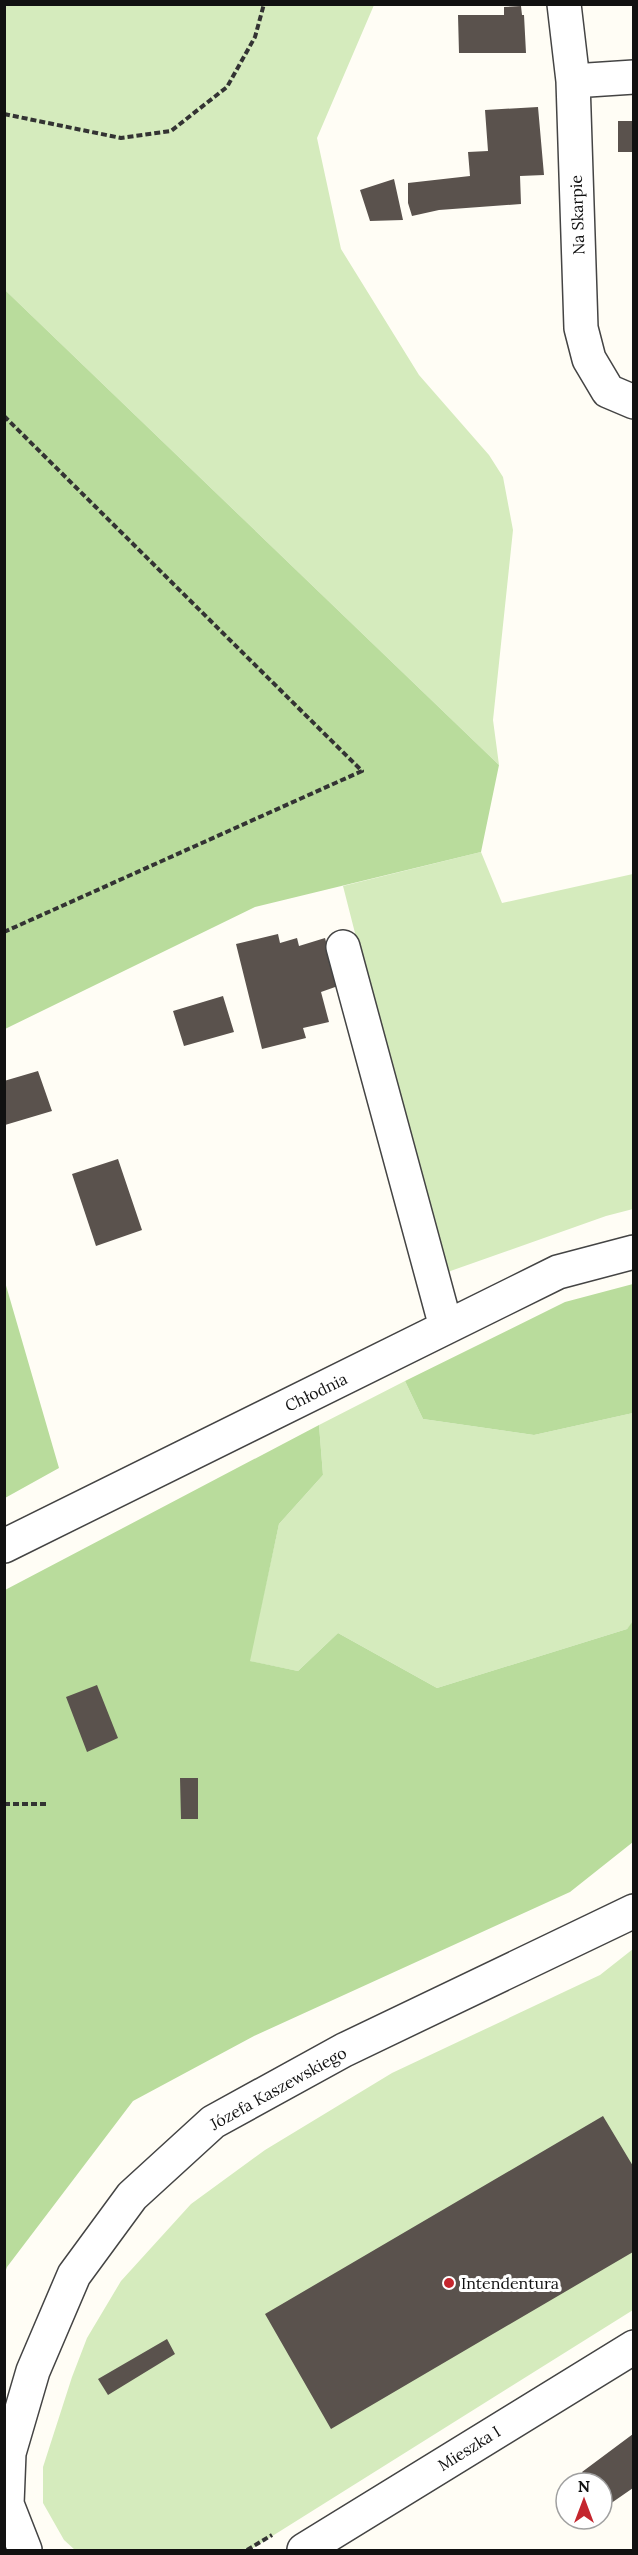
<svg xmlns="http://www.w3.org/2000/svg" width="638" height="2555" font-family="Lora,serif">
<rect width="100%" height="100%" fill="#fffdf5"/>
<!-- green -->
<path fill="#d5ebbd" d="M4,5H374L317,138L341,249L419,375L489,455L503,477L513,530L493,720L499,765L5,290Z
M481,852L502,903L633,874V1209L606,1216L442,1274L343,886Z
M405,1381L423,1419L534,1435L633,1413L634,1621L627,1629L437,1688L338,1633L298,1671L249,1661L279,1524L323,1475L319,1425Z
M633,1949V2310L250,2550H75L64,2540L43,2503V2467L72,2377L87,2338L121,2281L191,2204L265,2150L392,2073L600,1975Z"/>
<!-- forest -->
<path fill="#b9dc9c" d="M5,290L499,765L481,852L255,907L5,1029Z
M5,1282L59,1468L5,1498H4Z
M633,1284V1413L534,1435L423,1419L405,1381L565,1302Z
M319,1425L323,1475L279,1524L250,1661L298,1671L338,1633L437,1688L627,1629L633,1621V1842L570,1892L254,2036L133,2101L7,2267L5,2273V1590Z"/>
<!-- building -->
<path fill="#5a524d" d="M521,6L522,15H524L526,53H459L458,15H504V7Z
M538,107L544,175L520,176L521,204L439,210L412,216L408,203V183L470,176L468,152L488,151L485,110Z
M618,121H633V152H618Z
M394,179L403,220L370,221L360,190Z
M278,934L280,943L297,938L299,946L325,938L338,986L321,992L329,1022L303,1028L306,1038L262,1049L236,944Z
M223,996L234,1032L184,1046L173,1011Z
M38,1071L52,1111L5,1125L4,1081Z
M118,1159L142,1230L96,1246L72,1174Z
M97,1685L118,1738L87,1752L66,1697Z
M180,1778H198V1819H181Z
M603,2116L633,2166V2252L331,2429L265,2314Z
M167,2339L175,2354L108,2395L98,2379Z
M633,2434V2488L607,2506L602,2499V2483H590L582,2472Z"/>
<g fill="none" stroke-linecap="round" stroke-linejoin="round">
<defs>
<path id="minor" d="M564,4L573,81L581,328L589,359L608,391L634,402
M573,81L634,77
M343,947L446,1327
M4,1546L558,1272L634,1252
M25,2550L7,2504L9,2453L33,2371L74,2275L132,2196L213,2122L344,2050L634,1911
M304,2550L634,2347"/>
</defs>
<!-- minor casing -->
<use href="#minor" stroke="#444" stroke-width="36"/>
<!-- path -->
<path stroke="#333" stroke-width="4" stroke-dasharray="6 3" stroke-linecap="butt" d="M4,114L121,138L171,131L227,87L255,37L264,4
M4,416L362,771L4,932
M4,1804H48
M247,2550L272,2535"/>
<!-- minor -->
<use href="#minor" stroke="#fff" stroke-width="33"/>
</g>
<!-- markers -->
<circle fill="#c4262e" stroke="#fff" stroke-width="2" cx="449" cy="2283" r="6"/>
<g text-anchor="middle" stroke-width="6" stroke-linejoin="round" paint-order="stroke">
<!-- street labels -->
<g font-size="16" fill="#111" stroke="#fff">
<text transform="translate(577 215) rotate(-92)" y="6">Na Skarpie</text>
<text transform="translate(316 1392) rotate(-26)" y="6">Chłodnia</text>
<text transform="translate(278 2088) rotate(-29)" y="6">Józefa Kaszewskiego</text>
<text transform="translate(469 2448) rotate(-32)" y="6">Mieszka I</text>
</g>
<!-- poi labels -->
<g font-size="16" fill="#111" stroke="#fff" text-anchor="start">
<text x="461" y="2289">Intendentura</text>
</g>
</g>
<!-- border -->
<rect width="638" height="2555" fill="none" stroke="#111111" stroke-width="12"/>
<!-- north arrow -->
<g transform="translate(584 2501)"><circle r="28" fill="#ffffff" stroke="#a0a0a0" stroke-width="1.5"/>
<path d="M0-4.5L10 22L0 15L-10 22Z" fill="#c4262e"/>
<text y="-9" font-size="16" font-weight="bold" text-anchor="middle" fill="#111111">N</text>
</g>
</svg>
